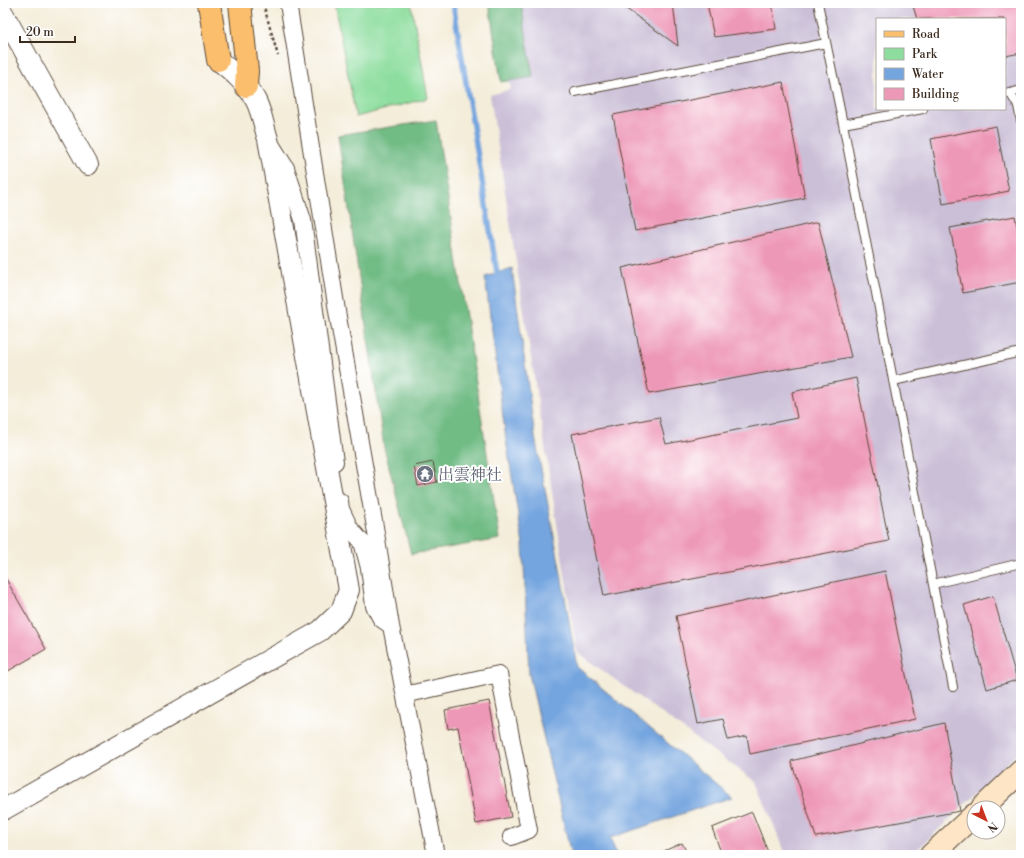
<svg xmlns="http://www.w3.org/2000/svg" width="1024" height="858" font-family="'Libre Bodoni','Noto Serif JP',serif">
<rect width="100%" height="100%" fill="#fff"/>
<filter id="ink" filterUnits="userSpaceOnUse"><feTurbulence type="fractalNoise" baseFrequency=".025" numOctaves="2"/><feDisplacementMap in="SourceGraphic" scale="8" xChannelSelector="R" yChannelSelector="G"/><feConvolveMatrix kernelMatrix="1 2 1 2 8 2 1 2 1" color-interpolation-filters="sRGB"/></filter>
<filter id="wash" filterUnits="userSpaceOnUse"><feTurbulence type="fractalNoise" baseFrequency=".012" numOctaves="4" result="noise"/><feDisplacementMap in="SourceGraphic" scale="16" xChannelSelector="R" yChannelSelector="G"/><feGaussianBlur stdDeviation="0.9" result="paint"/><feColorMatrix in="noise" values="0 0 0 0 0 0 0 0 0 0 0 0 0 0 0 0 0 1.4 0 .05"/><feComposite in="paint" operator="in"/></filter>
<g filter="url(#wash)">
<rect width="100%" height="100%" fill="#f4edda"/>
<!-- industrial -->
<path fill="#cabfd7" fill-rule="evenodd" d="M493,3H1021V750L912,855H786L756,782L577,652L490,95L511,89ZM877,19H1005V109H877Z"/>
<!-- green -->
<path fill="#8cdd9e" stroke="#64845e" d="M334,3H411L428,98L356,117Z"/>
<!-- forest -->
<path fill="#71bc85" stroke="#567352" d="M489,3H521L533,77L501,82Z
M436,120L500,539L411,554L384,447L338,135Z"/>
<!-- water -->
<path fill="#75a5df" stroke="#58687e" d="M512,268L535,437L559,562L577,667L732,797L610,838L617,855H571L529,674L523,545L506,440L485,277Z"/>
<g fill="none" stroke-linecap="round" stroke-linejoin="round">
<!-- stream -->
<path stroke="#75a5df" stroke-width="5.5" d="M453,3L498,279"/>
</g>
<g id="blocks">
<!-- building -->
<path fill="#ee98b7" d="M618,3H673L678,46Z
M707,3H772L776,29L714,37Z
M912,3H1021V53L1005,56V19H917Z
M783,82L805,198L635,231L613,115Z
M996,126L1009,191L943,204L931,139Z
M1015,216L1021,247V282L963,293L950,228Z
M818,222L851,357L649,394L622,268Z
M856,378L889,541L604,596L572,434L659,417L666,444L797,418L792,392Z
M433,462L437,482L418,486L414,466Z
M885,571L915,719L750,754L747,736L728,740L723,719L698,724L676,616Z
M3,574L46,649L3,674Z
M993,596L1017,680L987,689L964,605Z
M489,701L511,817L476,824L458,727L448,729L445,710Z
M944,723L960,811L816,837L791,761Z
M752,812L768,852L760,855H722L712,828Z
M682,843L688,855H655Z"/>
</g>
</g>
<g filter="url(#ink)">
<use href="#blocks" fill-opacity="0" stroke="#57473a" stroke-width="1"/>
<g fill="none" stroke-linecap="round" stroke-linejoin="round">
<defs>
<path id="service" d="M818,3L843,124L953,687
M575,92L826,43
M1010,93L1021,90
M1005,94L1010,93L1018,106L1021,121
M843,124L923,109
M893,381L1021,352
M933,584L1021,563"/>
<path id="minor" d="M288,3L338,317L375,527L391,626L436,855
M271,144L286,168L303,220L335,462
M340,501L341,509L350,528L362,542L369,568L374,606L381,619L391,626
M413,693L499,674L529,830L511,837"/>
<path id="tertiary" d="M3,13L88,165
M3,810L320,631L341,611L349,590L268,139C264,127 262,113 256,101C247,84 233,72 218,60"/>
<path id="secondary" d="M982,808L1021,771
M931,855L974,815"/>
<path id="primary" d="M209,3L218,60
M240,3L247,71L246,86"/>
</defs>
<!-- service casing -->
<use href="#service" stroke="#57473a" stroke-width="10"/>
<!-- minor casing -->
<use href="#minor" stroke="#57473a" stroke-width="18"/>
<!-- tertiary casing -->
<use href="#tertiary" stroke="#57473a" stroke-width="22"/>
<!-- secondary casing -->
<use href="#secondary" stroke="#57473a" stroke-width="24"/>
<!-- primary casing -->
<use href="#primary" stroke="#57473a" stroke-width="24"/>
<!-- path -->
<path stroke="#57473a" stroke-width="2.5" stroke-dasharray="3 3" stroke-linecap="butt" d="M263,3L278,56"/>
<!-- service -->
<use href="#service" stroke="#fff" stroke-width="8"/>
<!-- minor -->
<use href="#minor" stroke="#fff" stroke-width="16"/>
<!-- tertiary -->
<use href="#tertiary" stroke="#fff" stroke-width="20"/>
<!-- secondary -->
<use href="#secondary" stroke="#fde5c5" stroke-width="22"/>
<!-- primary -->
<use href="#primary" stroke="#fabe6d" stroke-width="22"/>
</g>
</g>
<!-- icons -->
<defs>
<symbol id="temple-disc" viewBox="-11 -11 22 22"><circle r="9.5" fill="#6b7280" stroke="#fff"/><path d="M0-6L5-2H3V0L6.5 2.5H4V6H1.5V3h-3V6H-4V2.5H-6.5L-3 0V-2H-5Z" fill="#fff"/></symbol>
</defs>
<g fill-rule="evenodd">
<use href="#temple-disc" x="415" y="464" width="20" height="20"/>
</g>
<g text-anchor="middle" stroke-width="4" stroke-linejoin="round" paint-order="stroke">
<!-- worship labels -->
<g font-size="16" fill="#5b616d" stroke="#fff" text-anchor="start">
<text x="438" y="480">出雲神社</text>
</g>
</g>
<!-- margin -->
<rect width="1024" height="858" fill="none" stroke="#fff" stroke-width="16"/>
<!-- legend -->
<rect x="876" y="18" width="130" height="92" fill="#ffffff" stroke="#b1aaa5"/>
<rect x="884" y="31" width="20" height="6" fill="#fabe6d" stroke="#b1aaa5"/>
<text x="912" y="38" font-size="12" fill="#3b2a1e">Road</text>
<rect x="884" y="48" width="20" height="12" fill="#8cdd9e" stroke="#b1aaa5"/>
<text x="912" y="58" font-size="12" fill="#3b2a1e">Park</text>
<rect x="884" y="68" width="20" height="12" fill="#75a5df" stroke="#b1aaa5"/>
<text x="912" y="78" font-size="12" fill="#3b2a1e">Water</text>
<rect x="884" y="88" width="20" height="12" fill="#ee98b7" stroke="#b1aaa5"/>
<text x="912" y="98" font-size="12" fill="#3b2a1e">Building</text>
<!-- north arrow -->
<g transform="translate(986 820) rotate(138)"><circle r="19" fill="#ffffff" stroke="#b1aaa5"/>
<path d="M0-3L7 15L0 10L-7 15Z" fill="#c8321e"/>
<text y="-6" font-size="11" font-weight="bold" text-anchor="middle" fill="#3b2a1e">N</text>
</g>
<!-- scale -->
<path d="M20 36v6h55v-6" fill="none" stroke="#3b2a1e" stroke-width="2"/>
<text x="26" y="36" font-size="12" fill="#3b2a1e" stroke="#ffffff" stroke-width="3" paint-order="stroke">20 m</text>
</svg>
